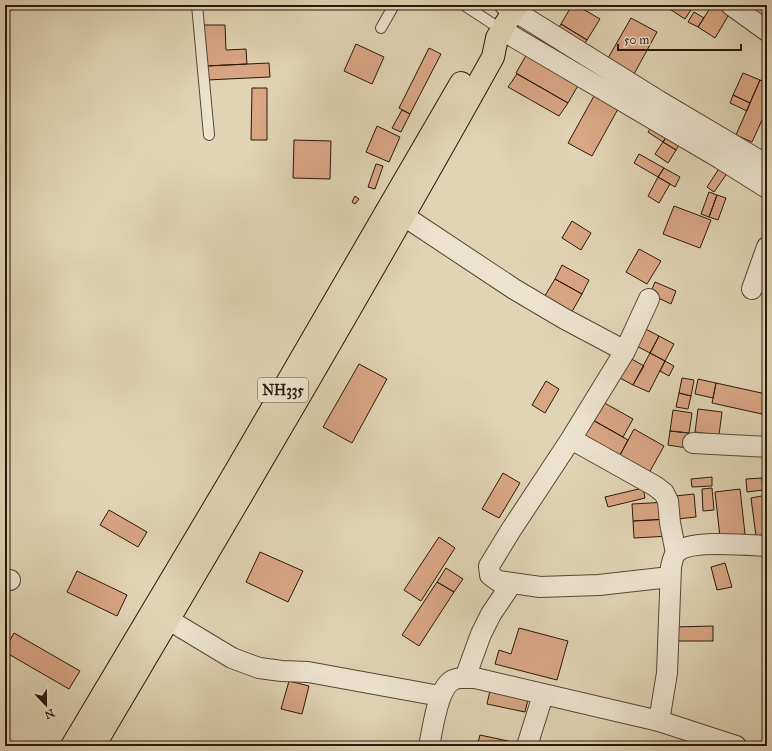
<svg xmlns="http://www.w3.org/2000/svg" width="772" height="751" font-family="'IM FELL Great Primer',serif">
<rect width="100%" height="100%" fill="#e1d4b5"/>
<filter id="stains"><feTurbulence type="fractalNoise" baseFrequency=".005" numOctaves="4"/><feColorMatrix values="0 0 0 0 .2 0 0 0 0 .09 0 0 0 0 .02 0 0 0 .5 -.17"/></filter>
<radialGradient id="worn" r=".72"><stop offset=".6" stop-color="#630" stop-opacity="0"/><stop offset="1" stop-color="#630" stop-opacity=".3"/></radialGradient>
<!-- building -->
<path fill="#daa684" stroke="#29180a" d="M572,5H576L600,19L587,40L561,24Z
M670,5H694L685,19L668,8Z
M712,5H720L731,11L715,38L698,27Z
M694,12L704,18L698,27L688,22Z
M631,18L657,32L634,74L607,60Z
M561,24L587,40L582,48L556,32Z
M204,25H225L226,50L246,49L247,64L206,66Z
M356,44L384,57L372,84L344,71Z
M429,48L441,54L410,114L399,108Z
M528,52L580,82L568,103L516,73Z
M269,63L270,77L207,80L206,66Z
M743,73L760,80L750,103L733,95Z
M517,74L568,103L559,116L508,87Z
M760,80L767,83V109L752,142L736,135Z
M252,88H267V140H251Z
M733,95L750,103L747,111L730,103Z
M594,96L618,109L592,156L568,143Z
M402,110L410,114L401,132L392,128Z
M655,121L670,131L663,142L648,132Z
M377,126L400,137L389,162L366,152Z
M670,131L683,139L676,150L663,142Z
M294,140L331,141L330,179L293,178Z
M663,142L676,150L668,163L655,154Z
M639,154L664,168L658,177L634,163Z
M376,164L383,166L375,189L368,187Z
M720,167L728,172L714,192L707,187Z
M664,168L680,177L675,187L658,177Z
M658,177L670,184L659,203L648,196Z
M709,192L717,195L709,217L701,214Z
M717,195L726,198L718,220L709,217Z
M355,196L359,199L355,204L352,202Z
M674,206L711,220L700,248L663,234Z
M572,221L591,233L581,250L562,238Z
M639,249L661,261L647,284L626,272Z
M562,265L589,280L582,294L555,279Z
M555,279L582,294L570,315L543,299Z
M655,282L676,291L671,304L650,294Z
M642,327L659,336L650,353L633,344Z
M659,336L674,344L665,361L650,353Z
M650,353L665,361L649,392L633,385Z
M628,357L644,366L633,385L618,377Z
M665,361L674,366L669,376L660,371Z
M359,364L387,379L352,443L323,427Z
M682,378L694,380L691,396L679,393Z
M698,379L716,383L713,398L695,394Z
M546,381L559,389L545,413L532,405Z
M716,383L766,394L762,414L712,403Z
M679,393L691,396L688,409L676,407Z
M601,401L633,419L623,437L591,419Z
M698,409L722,412L719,435L695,432Z
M673,410L692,413L689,433L670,431Z
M591,419L628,440L619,457L581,436Z
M634,429L664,446L649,473L619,457Z
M670,431L689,433L687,448L668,445Z
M503,473L520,483L499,518L482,509Z
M712,477V486L692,487L691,479Z
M762,478L763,490L747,492L746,479Z
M762,478H767V490H763Z
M643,488L645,498L608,507L605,497Z
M712,488L714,510L703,511L702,489Z
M740,489L745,534L720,537L715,492Z
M694,494L696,517L677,519L675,496Z
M767,495V534L756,536L751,498Z
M668,502V519L633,521L632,504Z
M109,510L147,532L138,547L100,525Z
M668,519L670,536L634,538L633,521Z
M439,537L455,548L421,601L404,590Z
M260,552L303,571L288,602L246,582Z
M725,563L732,587L717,590L711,567Z
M446,568L463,579L454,592L437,582Z
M77,571L127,595L117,616L67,592Z
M437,582L454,592L419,646L402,635Z
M713,626V641H674V627Z
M519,628L568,641L557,680L495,664L499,650L511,654Z
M14,633L80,671L69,689L5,652V649Z
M289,681L309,686L302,714L281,709Z
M491,686L529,695L525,712L487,704Z
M480,735L517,743V746H477Z"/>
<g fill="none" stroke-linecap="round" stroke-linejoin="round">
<defs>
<path id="lane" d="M197,5L209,135
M464,5L502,30
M381,28L394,5"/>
<path id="street" d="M505,5L659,101L767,165
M731,5L767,31
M502,30L721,159L767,188
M404,216L514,289L563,318L625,351
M752,289L767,247
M649,299L625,351L571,439L511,530L489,566L490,575L498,581L540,587L599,585L670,577
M571,439L655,486L664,493L668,501L670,523L676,553
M693,443L767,447
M5,579L10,580
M169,620L232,658L259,668L282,671L308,672L440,696
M465,678L481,634L491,614L512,583
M659,721L667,673L671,567C672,563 673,556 676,553C688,539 748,545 767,546
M429,746C433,729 437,688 453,680C459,677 468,678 475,678L659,721L736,746
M527,746L543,695"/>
<path id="highway" d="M72,746L234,474L461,83
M94,746C229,517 364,289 493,57L497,38L517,5"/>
</defs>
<!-- lane casing -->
<use href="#lane" stroke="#574735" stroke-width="12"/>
<!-- street casing -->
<use href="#street" stroke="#574735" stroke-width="22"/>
<!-- highway casing -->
<use href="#highway" stroke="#29180a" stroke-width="24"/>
<!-- lane -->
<use href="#lane" stroke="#ece3cf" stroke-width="10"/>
<!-- street -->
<use href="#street" stroke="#ece3cf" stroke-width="20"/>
<!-- highway -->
<use href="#highway" stroke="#e1d4b5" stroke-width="22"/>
</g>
<g text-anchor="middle" stroke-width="3.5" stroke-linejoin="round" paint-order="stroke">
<!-- shield labels -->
<rect fill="#ece3cf" stroke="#645545" stroke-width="1" x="258" y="378" width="50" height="24" rx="3"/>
<g font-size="14" font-weight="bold" fill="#29180a">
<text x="283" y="395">NH335</text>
</g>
</g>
<!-- margin -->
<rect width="772" height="751" fill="none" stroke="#e1d4b5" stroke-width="20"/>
<rect x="6" y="6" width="760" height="739" fill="none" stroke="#29180a" stroke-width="2"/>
<rect x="10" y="10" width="752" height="731" fill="none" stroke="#29180a"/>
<!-- north arrow -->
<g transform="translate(46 705) rotate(158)" stroke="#ece3cf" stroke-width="3" paint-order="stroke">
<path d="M0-3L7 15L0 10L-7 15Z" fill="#29180a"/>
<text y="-6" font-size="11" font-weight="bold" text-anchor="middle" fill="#29180a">N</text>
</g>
<!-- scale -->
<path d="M618 44v6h123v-6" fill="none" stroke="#29180a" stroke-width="2"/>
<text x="624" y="44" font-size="12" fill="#29180a" stroke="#ece3cf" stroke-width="3" paint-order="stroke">50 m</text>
<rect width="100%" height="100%" filter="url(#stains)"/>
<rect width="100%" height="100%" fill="url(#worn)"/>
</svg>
